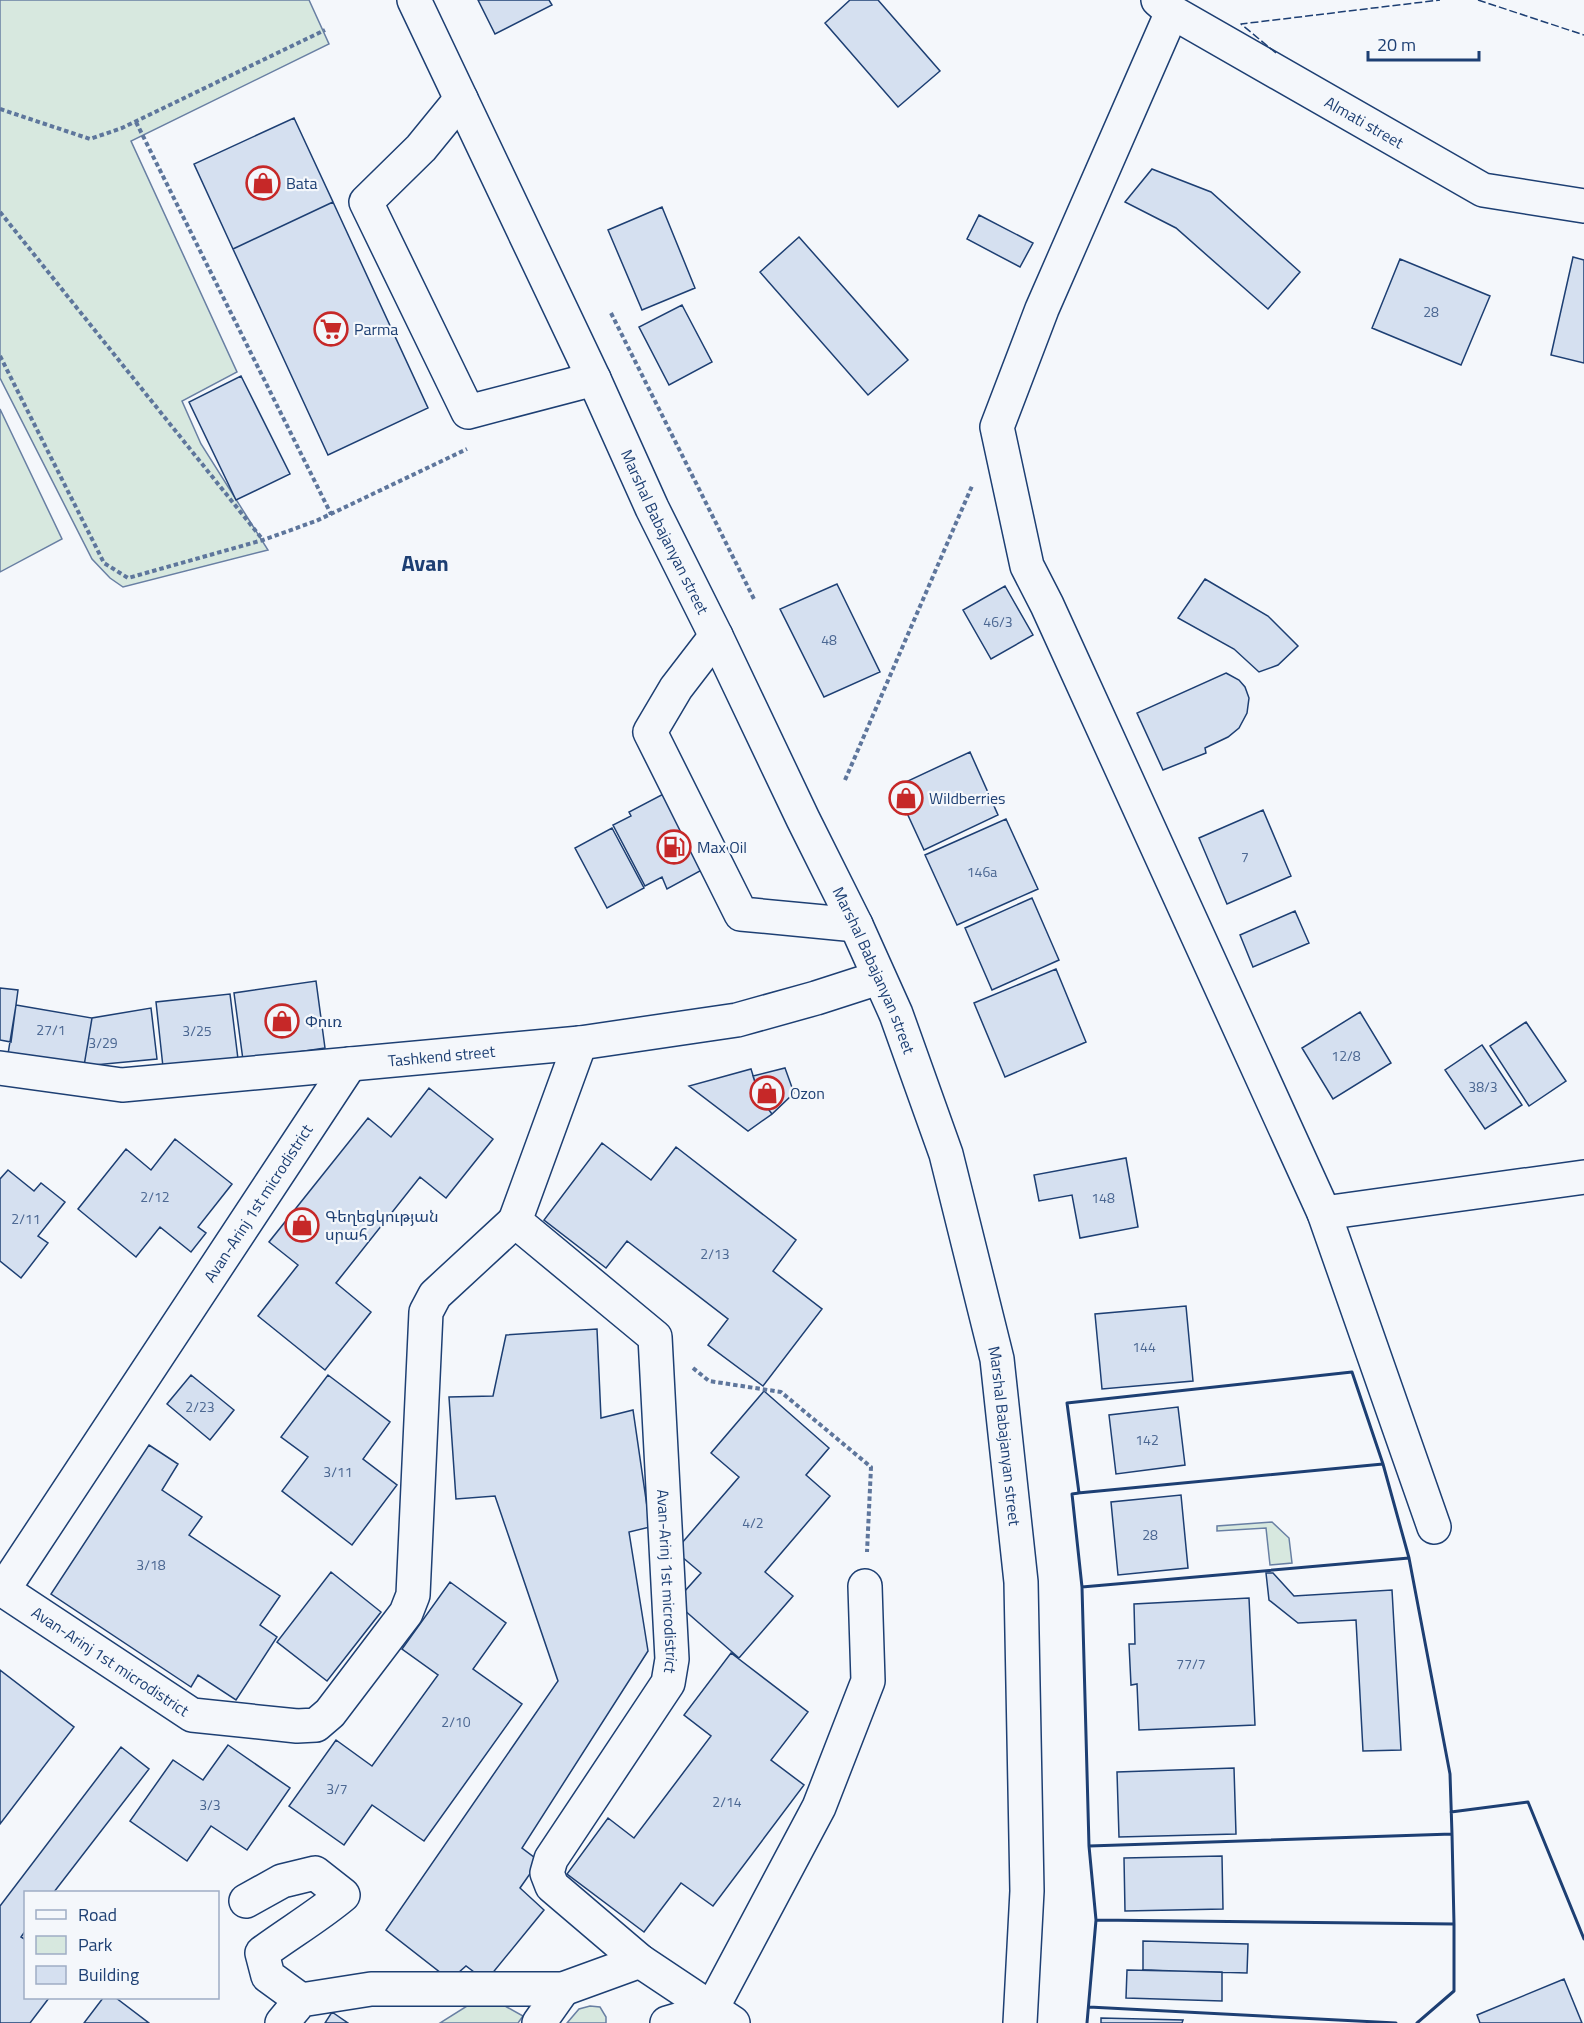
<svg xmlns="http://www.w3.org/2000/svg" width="1584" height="2023" font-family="'Titillium Web','Noto Sans Armenian',sans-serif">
<rect width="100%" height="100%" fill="#f4f7fb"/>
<!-- green -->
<path fill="#d7e8df" stroke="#687fa3" stroke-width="1.5" d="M0,0H309L329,44L131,141L237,372L182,401L201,444L268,550L123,587L110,578L92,559L0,378Z
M0,409L62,539L0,572Z
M1272,1522L1289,1538L1292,1563L1270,1565L1266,1528L1217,1531V1526Z
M488,2004L505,2006L523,2016L518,2023H440L467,2006Z
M590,2006L600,2007L606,2017V2023H567L579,2009Z"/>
<!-- building -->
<path fill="#d5e0f0" stroke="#1d3f73" stroke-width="1.5" d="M478,0H549L552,5L495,34Z
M850,0H878L940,71L898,107L825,23Z
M294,118L333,202L233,249L194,164Z
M1152,169L1211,192L1300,272L1268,309L1176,228L1125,202Z
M333,202L428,408L328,455L233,249Z
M662,207L695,288L642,310L608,230Z
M979,215L1033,243L1020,267L967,239Z
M799,237L908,360L868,395L760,272Z
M1573,257L1584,260V363L1551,355Z
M1400,259L1490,296L1461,365L1372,328Z
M682,305L712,362L669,385L639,327Z
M241,376L290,474L236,500L189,402Z
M1205,579L1268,616L1298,646L1278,665L1259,672L1234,649L1178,618Z
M837,584L880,672L824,697L780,609Z
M1005,586L1033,635L991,659L963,610Z
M1226,673L1239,680L1245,687L1249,698L1247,713L1239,728L1228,737L1205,748L1206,753L1163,770L1137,713Z
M970,752L998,815L924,850L895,787Z
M671,790L711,865L667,889L662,877L645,886L613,825L631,816L629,812Z
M1263,810L1291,876L1227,904L1199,838Z
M1006,819L1038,889L957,925L925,855Z
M612,828L644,888L607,908L575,848Z
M1032,898L1059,960L992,990L965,928Z
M1295,911L1309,943L1253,967L1240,935Z
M1056,969L1086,1042L1005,1077L974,1003Z
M316,981L325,1048L243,1060L234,993Z
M0,988L18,990L11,1042L0,1040Z
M230,994L238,1059L163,1067L156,1002Z
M16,1005L92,1018L84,1066L8,1054Z
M151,1008L157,1059L84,1066L92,1018Z
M1360,1012L1391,1063L1333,1099L1302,1048Z
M1526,1022L1566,1081L1529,1106L1490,1046Z
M1482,1045L1522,1105L1485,1129L1445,1070Z
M785,1068L794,1093L772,1114L760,1098L753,1076Z
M751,1069L760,1098L772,1114L748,1131L689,1086Z
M429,1088L493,1139L446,1198L420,1177L336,1283L371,1312L325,1370L258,1316L298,1265L269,1242L368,1118L391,1137Z
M175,1139L232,1184L198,1227L206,1233L191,1252L160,1227L136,1257L78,1209L126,1149L151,1170Z
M602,1143L651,1180L676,1147L796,1240L773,1271L822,1309L763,1386L708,1345L728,1319L627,1241L606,1268L544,1220Z
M1126,1158L1138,1227L1080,1238L1072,1195L1039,1201L1034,1175Z
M8,1170L34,1191L41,1183L65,1202L38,1236L48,1243L21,1278L0,1261V1179Z
M1186,1306L1193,1381L1102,1389L1095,1314Z
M597,1329L601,1418L633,1410L650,1527L629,1532L648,1651L522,1848L539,1861L520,1888L544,1910L486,1981L466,1966L450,1980L386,1930L558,1681L495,1496L456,1499L449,1397L493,1396L506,1335Z
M191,1375L234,1410L210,1440L167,1404Z
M328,1375L390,1422L363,1459L397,1485L352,1545L282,1491L308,1457L281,1437Z
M764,1391L829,1448L806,1475L830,1496L765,1572L793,1596L739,1658L675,1602L701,1573L675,1551L739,1477L711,1453Z
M1178,1407L1185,1465L1116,1474L1109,1415Z
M149,1445L178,1464L162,1490L202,1517L189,1535L280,1596L260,1625L277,1637L236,1700L198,1675L191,1687L51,1594Z
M1181,1495L1188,1568L1118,1575L1111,1502Z
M331,1572L381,1612L327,1681L277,1642Z
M1266,1573H1273L1294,1596L1392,1590L1401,1750L1363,1751L1356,1620L1298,1623L1269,1600Z
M450,1582L506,1623L473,1669L522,1704L424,1841L372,1805L344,1845L289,1806L336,1740L372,1766L438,1675L402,1649Z
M1249,1598L1255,1725L1139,1730L1137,1684L1131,1685L1129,1644H1135L1134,1604Z
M731,1653L808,1712L771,1760L804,1785L713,1906L681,1883L644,1932L567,1874L608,1818L634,1838L711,1736L684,1715Z
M0,1670L74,1727L0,1824Z
M228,1745L290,1788L247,1850L211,1826L187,1861L130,1821L173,1760L203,1780Z
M121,1747L149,1769L54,1892H26V1930L21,1937L26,1940V1998H49L30,2023H0V1906Z
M1234,1768L1236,1834L1119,1837L1117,1772Z
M1222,1856L1223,1909L1125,1911L1124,1858Z
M1143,1941L1248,1944L1247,1973L1143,1970Z
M1127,1970L1222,1972V2001L1126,1998Z
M1564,1979L1582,2023H1480L1477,2015Z
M103,1998H116L149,2023H84Z
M332,2012L348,2023H325Z
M1101,2018L1183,2020L1182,2023H1101Z"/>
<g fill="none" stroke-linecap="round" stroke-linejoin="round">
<defs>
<g id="minor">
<path id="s1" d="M1158,0L1172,12L1483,190L1584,206"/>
<path d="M1172,12L1042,309L997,427L1027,566L1047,605L1324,1213L1434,1527"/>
<path d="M461,99L421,148L366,202L468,412L594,379"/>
<path d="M716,636L676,688L650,732L741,914L856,925"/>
<path id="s2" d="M580,1043L515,1221L655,1337L672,1659L668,1683L551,1859L547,1873L552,1886L640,1961L733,2023"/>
<path id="s3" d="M350,1064L3,1590L192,1715L297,1726L316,1725L330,1713L406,1613L413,1595L426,1312L435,1295L515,1221"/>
<path id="s4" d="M0,1068L122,1085L580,1043L737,1020L816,998L878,978"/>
<path d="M1324,1213L1584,1177"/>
<path d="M246,1901L282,1881L315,1873L343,1895C318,1916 289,1933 262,1953L268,1976L301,2000"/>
<path d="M282,2023L301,2000L371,1989H563L640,1961"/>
<path d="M539,2023L563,1989"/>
<path d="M667,2023L711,2010L819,1807L868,1681L865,1586"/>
</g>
<g id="major">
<path id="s5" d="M414,0L594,379L652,508L716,636L803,819L856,925L896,1014L946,1154L997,1359L1021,1582L1027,1891L1020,2023"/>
</g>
</defs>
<!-- minor casing -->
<use href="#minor" stroke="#1d3f73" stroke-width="36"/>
<!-- major casing -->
<use href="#major" stroke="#1d3f73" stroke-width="36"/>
<!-- path -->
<path stroke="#5e769c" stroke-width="4" stroke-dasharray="4.5 3" stroke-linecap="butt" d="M0,109L90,139L122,128L325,30
M136,122L331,514
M0,212L263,540
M611,313L755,601
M0,356L104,563L128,578L263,540L316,521L467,449
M845,780L972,486
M693,1368L709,1381L781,1392L871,1467L867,1552"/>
<!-- minor -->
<use href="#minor" stroke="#f4f7fb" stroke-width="33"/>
<!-- major -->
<use href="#major" stroke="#f4f7fb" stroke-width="33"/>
<!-- fence -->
<path stroke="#1d3f73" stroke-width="1.5" stroke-dasharray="8 3" stroke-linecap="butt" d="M1478,0L1584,35
M1276,53L1241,24L1440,0"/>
<!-- wall -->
<path stroke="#1d3f73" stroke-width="3" d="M1078,1493L1383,1464
M1082,1587L1409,1558L1450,1774L1452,1834
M1451,1812L1528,1802L1584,1939
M1089,1846L1452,1834L1454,1924
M1096,1920L1454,1924V1991L1417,2023
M1089,2007L1396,2023
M1087,2023L1096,1920L1089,1846L1082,1587L1072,1494L1079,1493L1067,1403L1352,1372L1383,1464L1409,1558"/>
</g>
<!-- icons -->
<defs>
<symbol id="shop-ring" viewBox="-11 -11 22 22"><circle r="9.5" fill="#f4f7fb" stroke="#c62828" stroke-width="1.5"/><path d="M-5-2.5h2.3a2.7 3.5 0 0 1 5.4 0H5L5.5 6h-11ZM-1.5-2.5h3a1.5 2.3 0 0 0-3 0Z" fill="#c62828"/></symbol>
<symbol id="supermarket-ring" viewBox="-11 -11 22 22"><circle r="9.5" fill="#f4f7fb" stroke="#c62828" stroke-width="1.5"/><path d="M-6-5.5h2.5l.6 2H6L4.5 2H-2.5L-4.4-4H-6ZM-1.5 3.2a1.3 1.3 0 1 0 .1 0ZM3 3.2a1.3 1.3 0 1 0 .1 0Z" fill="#c62828"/></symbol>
<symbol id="fuel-ring" viewBox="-11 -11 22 22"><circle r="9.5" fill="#f4f7fb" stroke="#c62828" stroke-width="1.5"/><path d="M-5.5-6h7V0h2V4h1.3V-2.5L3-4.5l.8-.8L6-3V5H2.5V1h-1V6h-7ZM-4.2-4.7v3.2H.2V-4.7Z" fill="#c62828"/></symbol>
</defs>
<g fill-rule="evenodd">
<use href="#shop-ring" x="244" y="164" width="38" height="38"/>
<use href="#supermarket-ring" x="312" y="310" width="38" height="38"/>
<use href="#shop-ring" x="887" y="779" width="38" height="38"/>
<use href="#fuel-ring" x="655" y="828" width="38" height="38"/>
<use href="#shop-ring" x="263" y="1002" width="38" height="38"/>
<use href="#shop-ring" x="748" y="1074" width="38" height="38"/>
<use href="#shop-ring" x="283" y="1206" width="38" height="38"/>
</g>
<g text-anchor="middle" stroke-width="4.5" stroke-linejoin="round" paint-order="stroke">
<!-- number labels -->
<g font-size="14" fill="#4b6792">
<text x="1431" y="317">28</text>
<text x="998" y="627">46/3</text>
<text x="829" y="645">48</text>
<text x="1245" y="862">7</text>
<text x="982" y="877">146a</text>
<text x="51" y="1035">27/1</text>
<text x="197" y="1036">3/25</text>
<text x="103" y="1048">3/29</text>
<text x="1346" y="1061">12/8</text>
<text x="1483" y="1092">38/3</text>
<text x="155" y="1202">2/12</text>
<text x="1103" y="1203">148</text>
<text x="26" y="1224">2/11</text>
<text x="715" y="1259">2/13</text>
<text x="1144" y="1352">144</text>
<text x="200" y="1412">2/23</text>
<text x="1147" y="1445">142</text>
<text x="338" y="1477">3/11</text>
<text x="753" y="1528">4/2</text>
<text x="1150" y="1540">28</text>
<text x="151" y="1570">3/18</text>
<text x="1191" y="1669">77/7</text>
<text x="456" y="1727">2/10</text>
<text x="337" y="1794">3/7</text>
<text x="727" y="1807">2/14</text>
<text x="210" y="1810">3/3</text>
</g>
<!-- street labels -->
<g font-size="16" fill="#1d3f73" stroke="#f4f7fb">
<text dy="6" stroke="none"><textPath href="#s1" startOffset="240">Almati street</textPath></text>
<text dy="6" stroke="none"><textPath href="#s5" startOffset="588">Marshal Babajanyan street</textPath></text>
<text dy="6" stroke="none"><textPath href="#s5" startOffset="1074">Marshal Babajanyan street</textPath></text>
<text dy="6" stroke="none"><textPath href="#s4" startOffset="444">Tashkend street</textPath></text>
<text transform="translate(258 1203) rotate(-57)" y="6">Avan-Arinj 1st microdistrict</text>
<text dy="6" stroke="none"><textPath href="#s5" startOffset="1560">Marshal Babajanyan street</textPath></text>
<text dy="6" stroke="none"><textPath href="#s2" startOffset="616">Avan-Arinj 1st microdistrict</textPath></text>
<text dy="6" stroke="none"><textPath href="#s3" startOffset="759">Avan-Arinj 1st microdistrict</textPath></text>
</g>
<!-- poi labels -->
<g font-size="16" fill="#1d3f73" stroke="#f4f7fb" text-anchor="start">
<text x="286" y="189">Bata</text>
<text x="354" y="335">Parma</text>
<text x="929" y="804">Wildberries</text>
<text x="697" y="853">Max Oil</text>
<text x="305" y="1027">Փուռ</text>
<text x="790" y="1099">Ozon</text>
<text x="325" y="1222">Գեղեցկության<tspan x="325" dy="18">սրահ</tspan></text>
</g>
<!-- district labels -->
<g font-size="22" font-weight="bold" fill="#1d3f73" stroke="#f4f7fb">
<text x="425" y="571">Avan</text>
</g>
</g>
<!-- legend -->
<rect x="24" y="1891" width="195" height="108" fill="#f4f7fb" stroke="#9eadc5" stroke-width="1.5"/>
<rect x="36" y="1910" width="30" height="9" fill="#f4f7fb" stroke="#9eadc5" stroke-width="1.5"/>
<text x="78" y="1921" font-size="18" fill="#1d3f73">Road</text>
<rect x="36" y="1936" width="30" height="18" fill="#d7e8df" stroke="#9eadc5" stroke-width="1.5"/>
<text x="78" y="1951" font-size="18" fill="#1d3f73">Park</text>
<rect x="36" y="1966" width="30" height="18" fill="#d5e0f0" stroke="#9eadc5" stroke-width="1.5"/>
<text x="78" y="1981" font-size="18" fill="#1d3f73">Building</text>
<!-- scale -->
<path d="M1368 51v9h111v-9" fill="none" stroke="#1d3f73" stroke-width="3"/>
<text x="1377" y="51" font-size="18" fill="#1d3f73" stroke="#f4f7fb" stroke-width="4.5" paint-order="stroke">20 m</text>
</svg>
